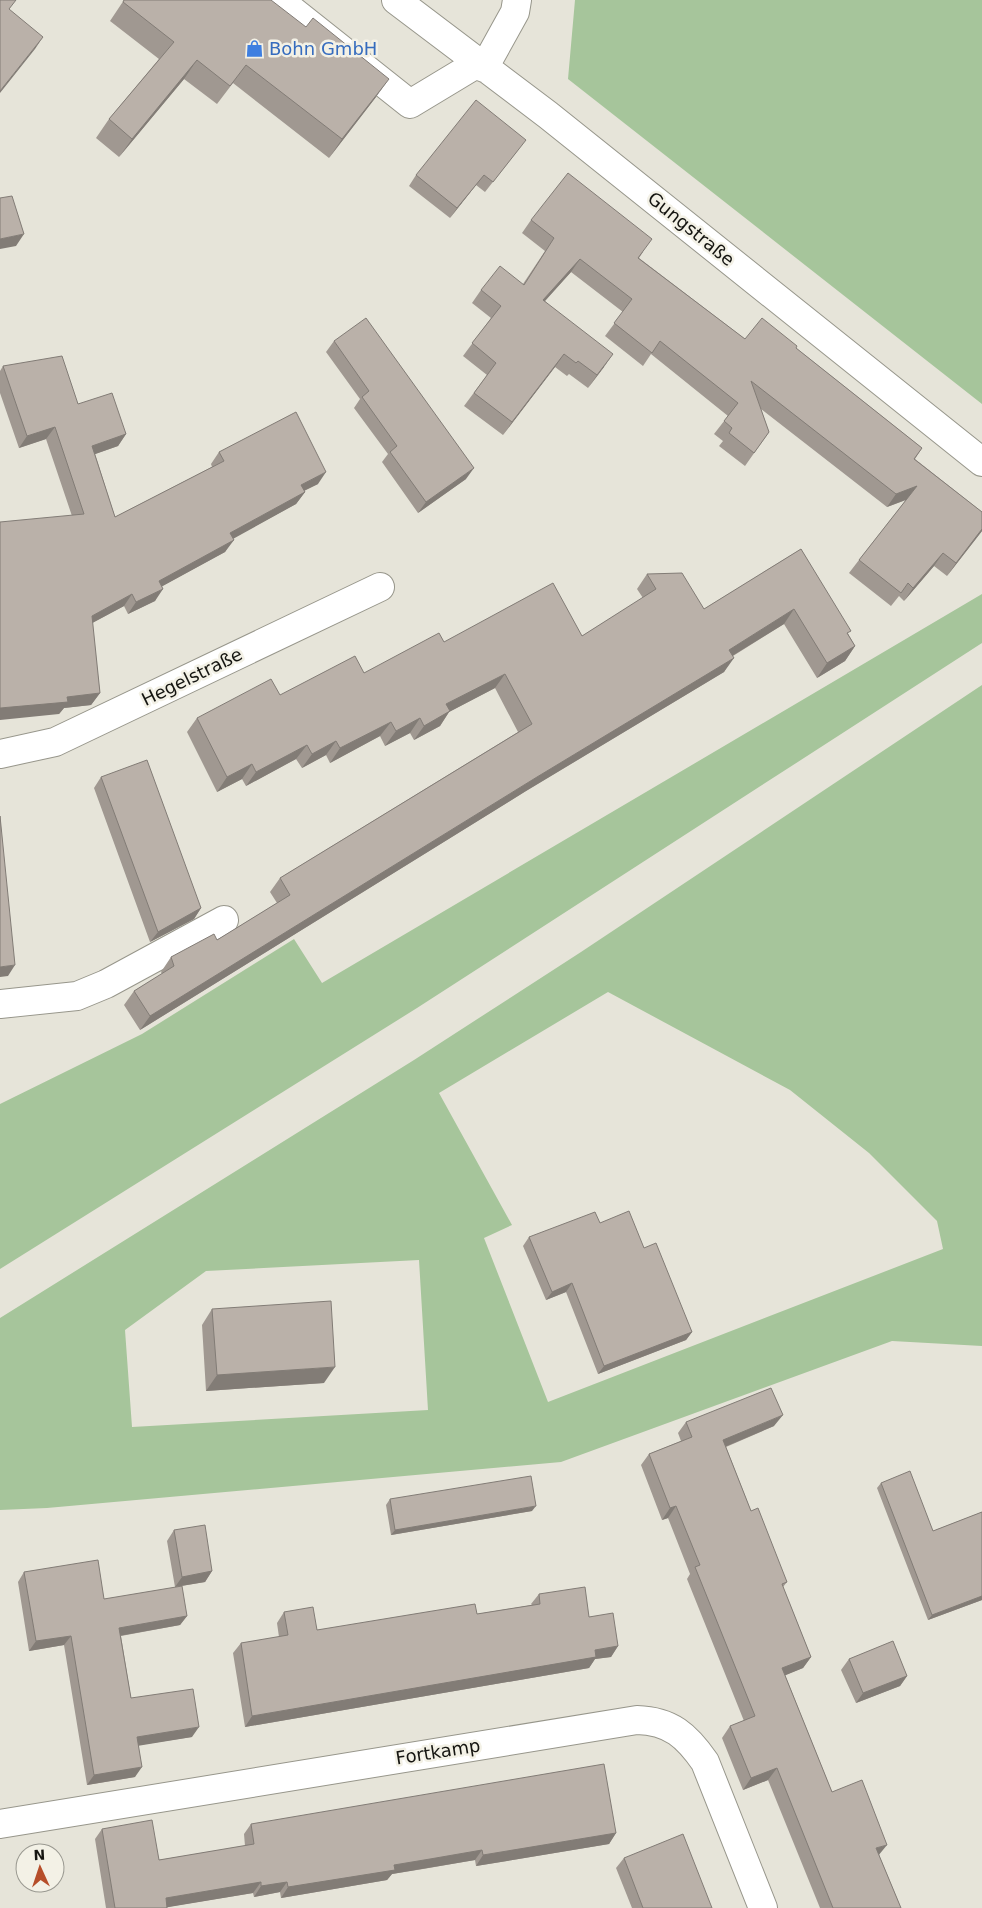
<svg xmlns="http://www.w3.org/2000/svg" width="982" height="1908" font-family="'DejaVu Sans',sans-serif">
<rect width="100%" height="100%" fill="#e6e4d9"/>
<!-- green -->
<path fill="#a6c59b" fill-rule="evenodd" d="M575,0H982V404L568,79Z
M982,594V643L417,1008L0,1269V1104L142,1034L294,939L322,983Z
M982,685V1346L892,1341L561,1462L47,1508L0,1510V1318L414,1060L581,952ZM608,992L790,1090L869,1153L937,1221L943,1249L548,1402L484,1238L512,1225L439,1093ZM419,1260L428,1410L132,1427L125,1330L206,1271Z"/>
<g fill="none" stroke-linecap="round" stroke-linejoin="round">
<defs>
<path id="minor" d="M279,0L410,104L478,63
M396,0L548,115L982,462
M484,68L515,12L517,0
M0,754L55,742L380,587
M0,1004L77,996L106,984L224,920
M0,1824L637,1720C671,1721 687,1736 705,1762L763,1908"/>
</defs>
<!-- minor casing -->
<use href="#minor" stroke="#97968b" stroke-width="30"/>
<!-- minor -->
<use href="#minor" stroke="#fff" stroke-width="28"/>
</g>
<!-- wall -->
<path fill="#a09891" d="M124,0L376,97L329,158L233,83L217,104L184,79L119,157L96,138L109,119L159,59L110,21Z
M518,150L485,192L476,185L450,218L409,186L416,175Z
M531,220L643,252L639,258L745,339L796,348L922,448L915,459L982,512V531L947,576L934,566L904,601L899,596L891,606L849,573L859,560L906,500L887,507L761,409L769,432L745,466L719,446L723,441L714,434L728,416L651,354L643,366L605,336L623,312L571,272L545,301L604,367L588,388L569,374L567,376L555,367L503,435L464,406L487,375L463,356L491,318L472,303L481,290L523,284L545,251L522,233Z
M334,341L466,479L418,513L382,462L388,454L354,408L360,399L326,352Z
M3,366L78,404L126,434L118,446L95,454L115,517L212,467L211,464L219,452L318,484L304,491L305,492L296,504L233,538L225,552L162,586L155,601L128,614L124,606L92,623L100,693L91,705L64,708L59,714L72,516L46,439L19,448L0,393V371Z
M801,549L855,646L845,661L817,678L784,624L733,656L724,672L526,791L140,1030L124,1005L134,991L162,974L161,972L171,957L217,940L277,903L270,892L280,878L518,732L495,688L449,712L440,726L414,740L410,733L385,746L380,736L330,763L326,755L302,768L296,759L246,786L242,779L217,792L187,732L197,718L364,673L444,642L582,636L643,598L637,589L647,574L704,609Z
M101,777L201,908L194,919L150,942L94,788Z
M600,1223L644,1248L692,1332L686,1340L598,1374L566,1292L546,1300L523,1246L529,1237Z
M212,1309L324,1383L206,1391L202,1325Z
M686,1422L774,1426L726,1447L751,1511L787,1582L783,1587L811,1657L803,1668L785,1675L832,1792L879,1855L901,1908H820L768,1780L743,1790L722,1738L730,1726L744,1721L687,1579L690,1574L668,1518L662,1520L641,1465L649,1454L681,1441L678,1433Z
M881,1483L933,1531L982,1512V1600L928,1620L877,1488Z
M390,1499L532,1511L391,1535L386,1505Z
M174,1530L212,1571L205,1582L175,1587L167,1541Z
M24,1572L104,1599L187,1616L180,1625L121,1636L131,1698L192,1737L139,1745L135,1777L87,1785L64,1645L29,1651L18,1582Z
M539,1594L589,1617L618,1646L611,1657L595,1659L589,1668L245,1727L233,1653L241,1643L279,1637L277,1623L284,1612L317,1630L477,1614L532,1605L531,1604Z
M849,1659L907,1676L900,1686L856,1703L841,1670Z
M251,1824L616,1833L609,1844L476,1866L475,1860L423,1869L392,1874L387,1880L281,1898L280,1892L254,1897L253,1893L167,1907V1908H106L95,1839L102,1829L159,1860L245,1846L244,1834Z
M624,1858L712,1908H632L616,1868Z"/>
<!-- shaded-wall -->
<path fill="#827c76" d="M43,37L35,49L0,93V91Z
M197,60L184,79L119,157L132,139Z
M389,79L376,97L329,158L342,139Z
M484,175L476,185L450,218L457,208Z
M24,234L16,246L0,249V239Z
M580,259L571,272L534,313L543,300Z
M564,354L555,367L503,435L512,422Z
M613,354L604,367L588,388L597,375Z
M55,427L46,439L19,448L27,436Z
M126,434L118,446L84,458L92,446Z
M474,468L466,479L418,513L426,502Z
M326,472L318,484L293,496L301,485Z
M917,486L908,499L887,507L896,494Z
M305,492L296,504L222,545L230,533Z
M982,529V531L947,576L956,563Z
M234,540L225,552L150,593L159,581Z
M943,553L934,566L904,601L913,588Z
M163,589L155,601L128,614L136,602Z
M132,594L124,606L83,628L92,616Z
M794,609L784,624L719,664L729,650Z
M855,646L845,661L817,678L827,663Z
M734,658L724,672L526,791L140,1030L150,1016L537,777Z
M505,674L495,688L449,712L440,726L414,740L424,726L446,704Z
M100,693L91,705L64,708L59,714L0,720V708L67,697Z
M420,718L410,733L385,746L396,731Z
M391,722L380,736L330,763L340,748Z
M336,741L326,755L302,768L312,754Z
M307,745L296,759L246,786L256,772Z
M252,764L242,779L217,792L227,777Z
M201,908L194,919L150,942L158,932Z
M15,965L8,976L0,977V967Z
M572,1283L566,1292L546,1300L552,1292Z
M692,1332L686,1340L598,1374L604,1366Z
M335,1367L324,1383L206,1391L217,1375Z
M783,1415L774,1426L715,1451L723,1440Z
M536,1506L532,1511L391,1535L395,1530Z
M676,1506L668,1518L662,1520L670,1508Z
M212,1571L205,1582L175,1587L182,1577Z
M982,1596V1600L928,1620L932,1615Z
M187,1616L180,1625L113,1637L119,1628Z
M71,1636L64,1645L29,1651L36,1641Z
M618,1646L611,1657L595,1659L589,1668L245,1727L252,1716L595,1650Z
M811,1657L803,1668L774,1680L782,1668Z
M907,1676L900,1686L856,1703L863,1693Z
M199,1727L192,1737L131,1747L137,1737Z
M142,1767L135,1777L87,1785L94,1775Z
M777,1768L768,1780L743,1790L751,1778Z
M616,1833L609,1844L476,1866L483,1855Z
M887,1845L878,1856L876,1848Z
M482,1850L475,1860L392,1874L387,1880L281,1898L288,1887L394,1865Z
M261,1882L253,1893L163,1908L166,1898Z
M287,1882L280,1892L254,1897L261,1886Z"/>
<!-- building -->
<path fill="#bab1a9" stroke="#827c76" d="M0,0H16L9,9L43,37L0,91Z
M124,0H271L306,27L313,18L389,79L342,139L246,65L230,86L197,60L132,139L109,119L174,42L123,2Z
M476,100L526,140L493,182L484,175L457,208L416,175Z
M568,173L652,239L638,258L745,339L762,318L797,346L796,348L922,448L914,459L982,512V529L956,563L943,553L913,588L908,583L901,593L859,560L917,486L896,494L751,381L769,432L754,453L729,433L732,428L724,421L738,403L660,341L652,353L614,323L632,299L580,259L543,300L613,354L597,375L578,361L576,363L564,354L512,422L474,393L496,363L472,343L501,306L481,290L500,266L524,285L554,238L531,220Z
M12,196L24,234L0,239V198Z
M366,318L474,468L426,502L390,452L397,446L362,397L369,391L334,341Z
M62,356L78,404L112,393L126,434L92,446L115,517L224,461L219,452L296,412L326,472L301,485L305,492L230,533L234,540L159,581L163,589L136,602L132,594L92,616L100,693L67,697L68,702L0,708V522L84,514L55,427L27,436L3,366Z
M801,549L851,631L847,633L855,646L827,663L794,609L729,650L734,658L537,777L150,1016L134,991L174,966L171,957L214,934L217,940L290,895L280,878L532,724L505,674L446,704L450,711L424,726L420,718L396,731L391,722L340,748L336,741L312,754L307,745L256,772L252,764L227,777L197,718L271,679L280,695L355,656L364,673L439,633L444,642L553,583L582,636L656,589L647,574L682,573L704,609Z
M147,760L201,908L158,932L101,777Z
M0,816L15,965L0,967Z
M629,1211L644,1248L656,1243L692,1332L604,1366L572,1283L552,1292L529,1237L595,1212L600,1223Z
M331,1301L335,1367L217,1375L212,1309Z
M771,1388L783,1415L723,1440L751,1511L758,1508L787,1582L782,1584L811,1657L782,1668L832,1792L862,1780L887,1845L876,1848L901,1908H833L777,1768L751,1778L730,1726L755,1716L695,1567L700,1565L676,1506L670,1508L649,1454L692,1437L686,1422Z
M910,1471L933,1531L982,1512V1596L932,1615L881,1483Z
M531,1476L536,1506L395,1530L390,1499Z
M205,1525L212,1571L182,1577L174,1530Z
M98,1560L104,1599L182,1586L187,1616L119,1628L131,1698L193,1689L199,1727L137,1737L142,1767L94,1775L71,1636L36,1641L24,1572Z
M585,1587L589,1617L613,1613L618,1646L595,1650L596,1657L252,1716L241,1643L288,1635L284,1612L313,1607L317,1630L475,1604L477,1614L540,1604L539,1594Z
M893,1641L907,1676L863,1693L849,1659Z
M604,1764L616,1833L483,1855L482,1850L430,1859L394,1865L395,1870L288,1887L287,1882L261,1886V1882L166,1898L167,1908H115L102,1829L152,1820L159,1860L254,1844L251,1824Z
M683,1834L712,1908H643L624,1858Z"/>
<!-- icons -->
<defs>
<symbol id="shop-bare" viewBox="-9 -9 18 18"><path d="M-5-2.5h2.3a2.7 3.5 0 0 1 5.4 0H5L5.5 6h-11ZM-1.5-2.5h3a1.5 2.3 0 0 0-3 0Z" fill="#3f7fe0" stroke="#f3f1e6" stroke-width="2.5" paint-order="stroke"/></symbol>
</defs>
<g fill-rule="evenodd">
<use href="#shop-bare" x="242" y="36" width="25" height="25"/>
</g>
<g text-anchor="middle" stroke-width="5" stroke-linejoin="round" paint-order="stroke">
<!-- shop labels -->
<g font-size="18" fill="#366cbe" stroke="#f3f1e6" text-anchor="start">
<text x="269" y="55">Bohn GmbH</text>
</g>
<!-- street labels -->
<g font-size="18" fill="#151511" stroke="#f3f1e6">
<text transform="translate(691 229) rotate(39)" y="6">Gungstraße</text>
<text transform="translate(192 677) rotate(-26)" y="6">Hegelstraße</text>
<text transform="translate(438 1752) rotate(-9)" y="6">Fortkamp</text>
</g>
</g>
<!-- north arrow -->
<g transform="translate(40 1868) rotate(357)"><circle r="24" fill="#f3f1e6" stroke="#9a9991"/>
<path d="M0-4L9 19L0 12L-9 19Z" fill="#b64e2a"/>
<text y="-8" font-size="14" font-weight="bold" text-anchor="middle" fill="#151511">N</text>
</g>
</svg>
